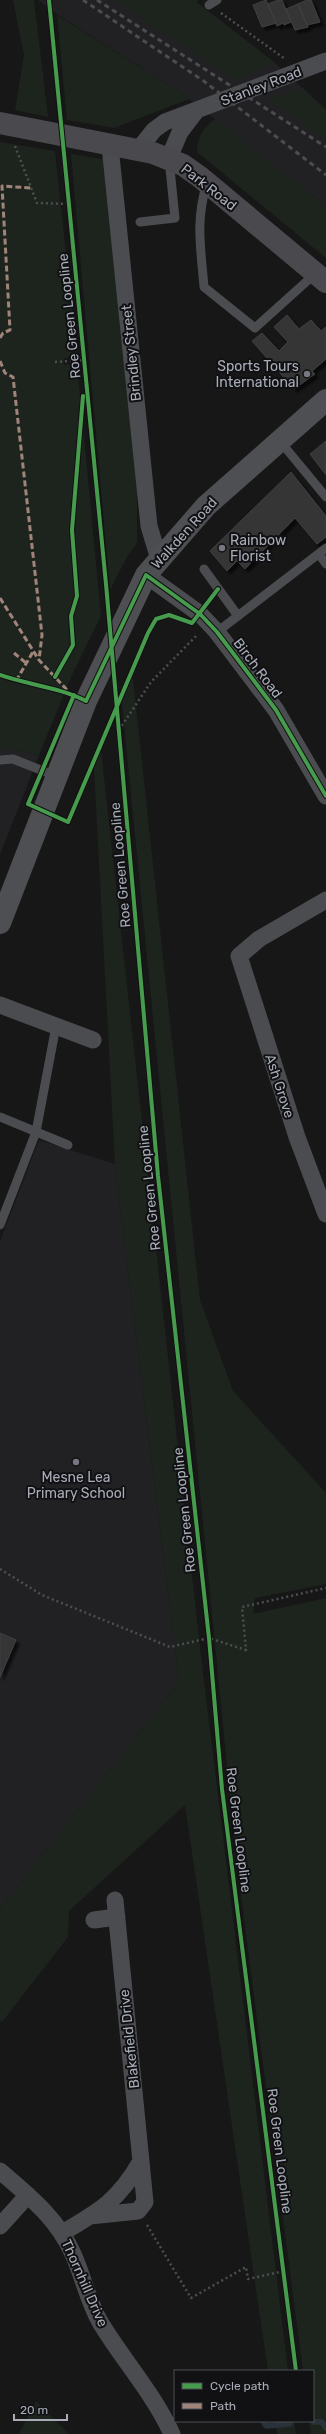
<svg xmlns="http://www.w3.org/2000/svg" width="326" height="2434" font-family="Rubik,sans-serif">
<defs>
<filter id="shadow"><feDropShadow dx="3.5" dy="3.5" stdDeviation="1" flood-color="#0009"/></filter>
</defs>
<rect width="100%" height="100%" fill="#171717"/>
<!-- built -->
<path fill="#212123" d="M38,0H194L274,62L326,110V206L180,92L61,17Z
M0,750H17L39,755L0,855Z
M39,1140L115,1164L179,1682L0,1909V1241Z"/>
<!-- green -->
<path fill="#1d241e" d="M13,0H34L48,117L15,110L24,55Z
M114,0H199L196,2L274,62L236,80Z
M57,15L180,92L189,99L114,128L67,120Z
M303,88L326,110V140L267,99Z
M215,119L326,206V258L197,152C198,135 203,129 215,119Z
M0,142L55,151L77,357L64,358V365L77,363L101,616L72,675L39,755L17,750H0Z
M71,154L107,160L137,489V543L127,557L110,590Z
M132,670L200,1300L233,1391L326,1493V1584L255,1598L253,1614L326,1598V2434H311L309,2421H313V2371H303L236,1857L121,694Z
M101,750L201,1656L288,2371H268L185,1805L69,1911L68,1937L2,2022L0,2020V1909L179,1682L115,1164L94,768Z
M36,2401L69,2434H19Z
M275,2421H294L296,2434H277Z"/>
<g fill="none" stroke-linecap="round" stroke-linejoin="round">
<!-- stream -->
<path stroke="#2a3239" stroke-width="5.5" d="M263,2421L266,2426L290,2424
M314,2422H322L326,2428"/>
</g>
<!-- building -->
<path fill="#353536" stroke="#3f4043" filter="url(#shadow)" d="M266,0L276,23L262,27L253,5Z
M278,0H282L291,22L284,25L283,23L277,26L268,4Z
M307,0H311L320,22L307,25L298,4Z
M298,4L308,27L295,30L286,9Z
M287,315L299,329L311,320L321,331L326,327V359L312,371L315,374L294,389L252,341L262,333L279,351L288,342L274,327Z
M326,441V475L310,454Z
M291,472L326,516V537L317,544L295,518L245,569L237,561L227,571L210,551Z
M0,1633L16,1640L0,1677Z"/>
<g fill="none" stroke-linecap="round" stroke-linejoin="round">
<!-- path -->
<path stroke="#4d4e52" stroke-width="2.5" stroke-dasharray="2 3" stroke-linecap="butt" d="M221,13L285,59
M15,146L37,203L70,204
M55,362L84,360
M119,730L151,682L197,635
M0,1569L42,1595L170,1647L209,1638L246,1650L242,1607L326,1588
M147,2225L191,2298L246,2267L248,2279L284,2271"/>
<!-- lane -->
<path stroke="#4b4c50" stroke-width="9" d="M209,5L217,0
M207,183C195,221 201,249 204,287L255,328L316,273
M140,222L175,218L169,159
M279,440L326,497
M319,554L326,564
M204,569L238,616
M217,632L326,548
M0,760L13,759L56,776
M0,1117L68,1145
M0,1225L36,1132L56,1026"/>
<!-- street -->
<path stroke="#4b4c50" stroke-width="17" d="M110,146L149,526L159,559
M138,150L154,130L165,122L326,61
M169,158L180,132L196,111
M146,575L200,614L217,632L276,710L326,796
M326,900L259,939L239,956L297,1137L326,1214
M0,1005L93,1040
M94,1920L117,1917
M0,2171C29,2196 57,2218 73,2254C83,2276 88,2301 100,2322C123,2360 153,2393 172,2434
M90,2216L138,2211L145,2202L115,1900
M0,2226L28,2195
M62,2233C100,2211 119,2200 141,2161"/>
<!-- secondary -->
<path stroke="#4a4a4e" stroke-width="22" d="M0,123L153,153L183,165L200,177L326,282"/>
<!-- primary -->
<path stroke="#4d4f52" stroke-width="22" d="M0,923L86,701L146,575L206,506L326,400"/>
<!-- rail -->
<path stroke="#4b4c4f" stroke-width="3" stroke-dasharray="5 4" stroke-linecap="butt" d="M83,0L205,82L326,175
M97,0L326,147"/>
<!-- quiet -->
<path stroke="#a18479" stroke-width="3" stroke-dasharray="6 3" stroke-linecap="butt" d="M0,338L3,333L10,330L2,186L31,188
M0,361L5,373L13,377L42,635L39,660
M0,598L39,660L68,691
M14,653L26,663
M16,681L34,650"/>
<defs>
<path id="cycleway" d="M49,0L106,584L158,1176L209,1638L222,1789L296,2371
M0,675C28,685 59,687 86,701L146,575L200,614L217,632L276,710L326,796
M55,677L73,645L71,616L77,596L72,530L83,396
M74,695L28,804L68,822L148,633L156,619L169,615L192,623L218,589"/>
</defs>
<!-- cycleway casing -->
<use href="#cycleway" stroke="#111113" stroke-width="6"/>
<!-- cycleway -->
<use href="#cycleway" stroke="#469c4c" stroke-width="4"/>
</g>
<!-- markers -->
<g fill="#757880" stroke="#111113" stroke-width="1.5">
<circle cx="307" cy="374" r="4"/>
<circle cx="222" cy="548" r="4"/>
<circle cx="76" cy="1462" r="4"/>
</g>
<g text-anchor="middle" stroke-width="4" stroke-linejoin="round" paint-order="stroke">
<!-- street labels -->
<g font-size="14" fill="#a8adb8" stroke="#111113">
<text transform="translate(261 86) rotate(-21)" y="5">Stanley Road</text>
<text transform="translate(209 187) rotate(38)" y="5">Park Road</text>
<text transform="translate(69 316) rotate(-96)" y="5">Roe Green Loopline</text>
<text transform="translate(131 353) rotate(-96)" y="5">Brindley Street</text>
<text transform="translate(184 533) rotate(-48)" y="5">Walkden Road</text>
<text transform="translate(258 668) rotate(53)" y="5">Birch Road</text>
<text transform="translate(120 865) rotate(-95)" y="5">Roe Green Loopline</text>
<text transform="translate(280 1086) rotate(72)" y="5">Ash Grove</text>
<text transform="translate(149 1188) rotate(-96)" y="5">Roe Green Loopline</text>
<text transform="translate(184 1510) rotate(-96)" y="5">Roe Green Loopline</text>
<text transform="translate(239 1830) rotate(83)" y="5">Roe Green Loopline</text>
<text transform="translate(129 2039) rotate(-96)" y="5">Blakefield Drive</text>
<text transform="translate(280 2151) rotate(83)" y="5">Roe Green Loopline</text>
<text transform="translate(85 2283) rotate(66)" y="5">Thornhill Drive</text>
</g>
<!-- poi labels -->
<g font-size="14" fill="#a8adb8" stroke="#111113" text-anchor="end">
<text x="299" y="371">Sports Tours<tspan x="299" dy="16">International</tspan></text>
<text x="230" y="545" text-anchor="start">Rainbow<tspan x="230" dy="16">Florist</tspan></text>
<text x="76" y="1482" text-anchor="middle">Mesne Lea<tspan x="76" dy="16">Primary School</tspan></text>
</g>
</g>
<!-- legend -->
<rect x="174" y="2370" width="140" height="52" fill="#111113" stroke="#4d4f55"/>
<rect x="182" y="2383" width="20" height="6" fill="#469c4c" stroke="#4d4f55"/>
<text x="210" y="2390" font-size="12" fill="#a8adb8">Cycle path</text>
<rect x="182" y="2403" width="20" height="6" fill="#a18479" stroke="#4d4f55"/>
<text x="210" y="2410" font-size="12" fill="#a8adb8">Path</text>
<!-- scale -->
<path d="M14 2414v6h53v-6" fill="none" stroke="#a8adb8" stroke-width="2"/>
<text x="20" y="2414" font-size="12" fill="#a8adb8" stroke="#111113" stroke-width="3" paint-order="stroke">20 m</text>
</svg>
